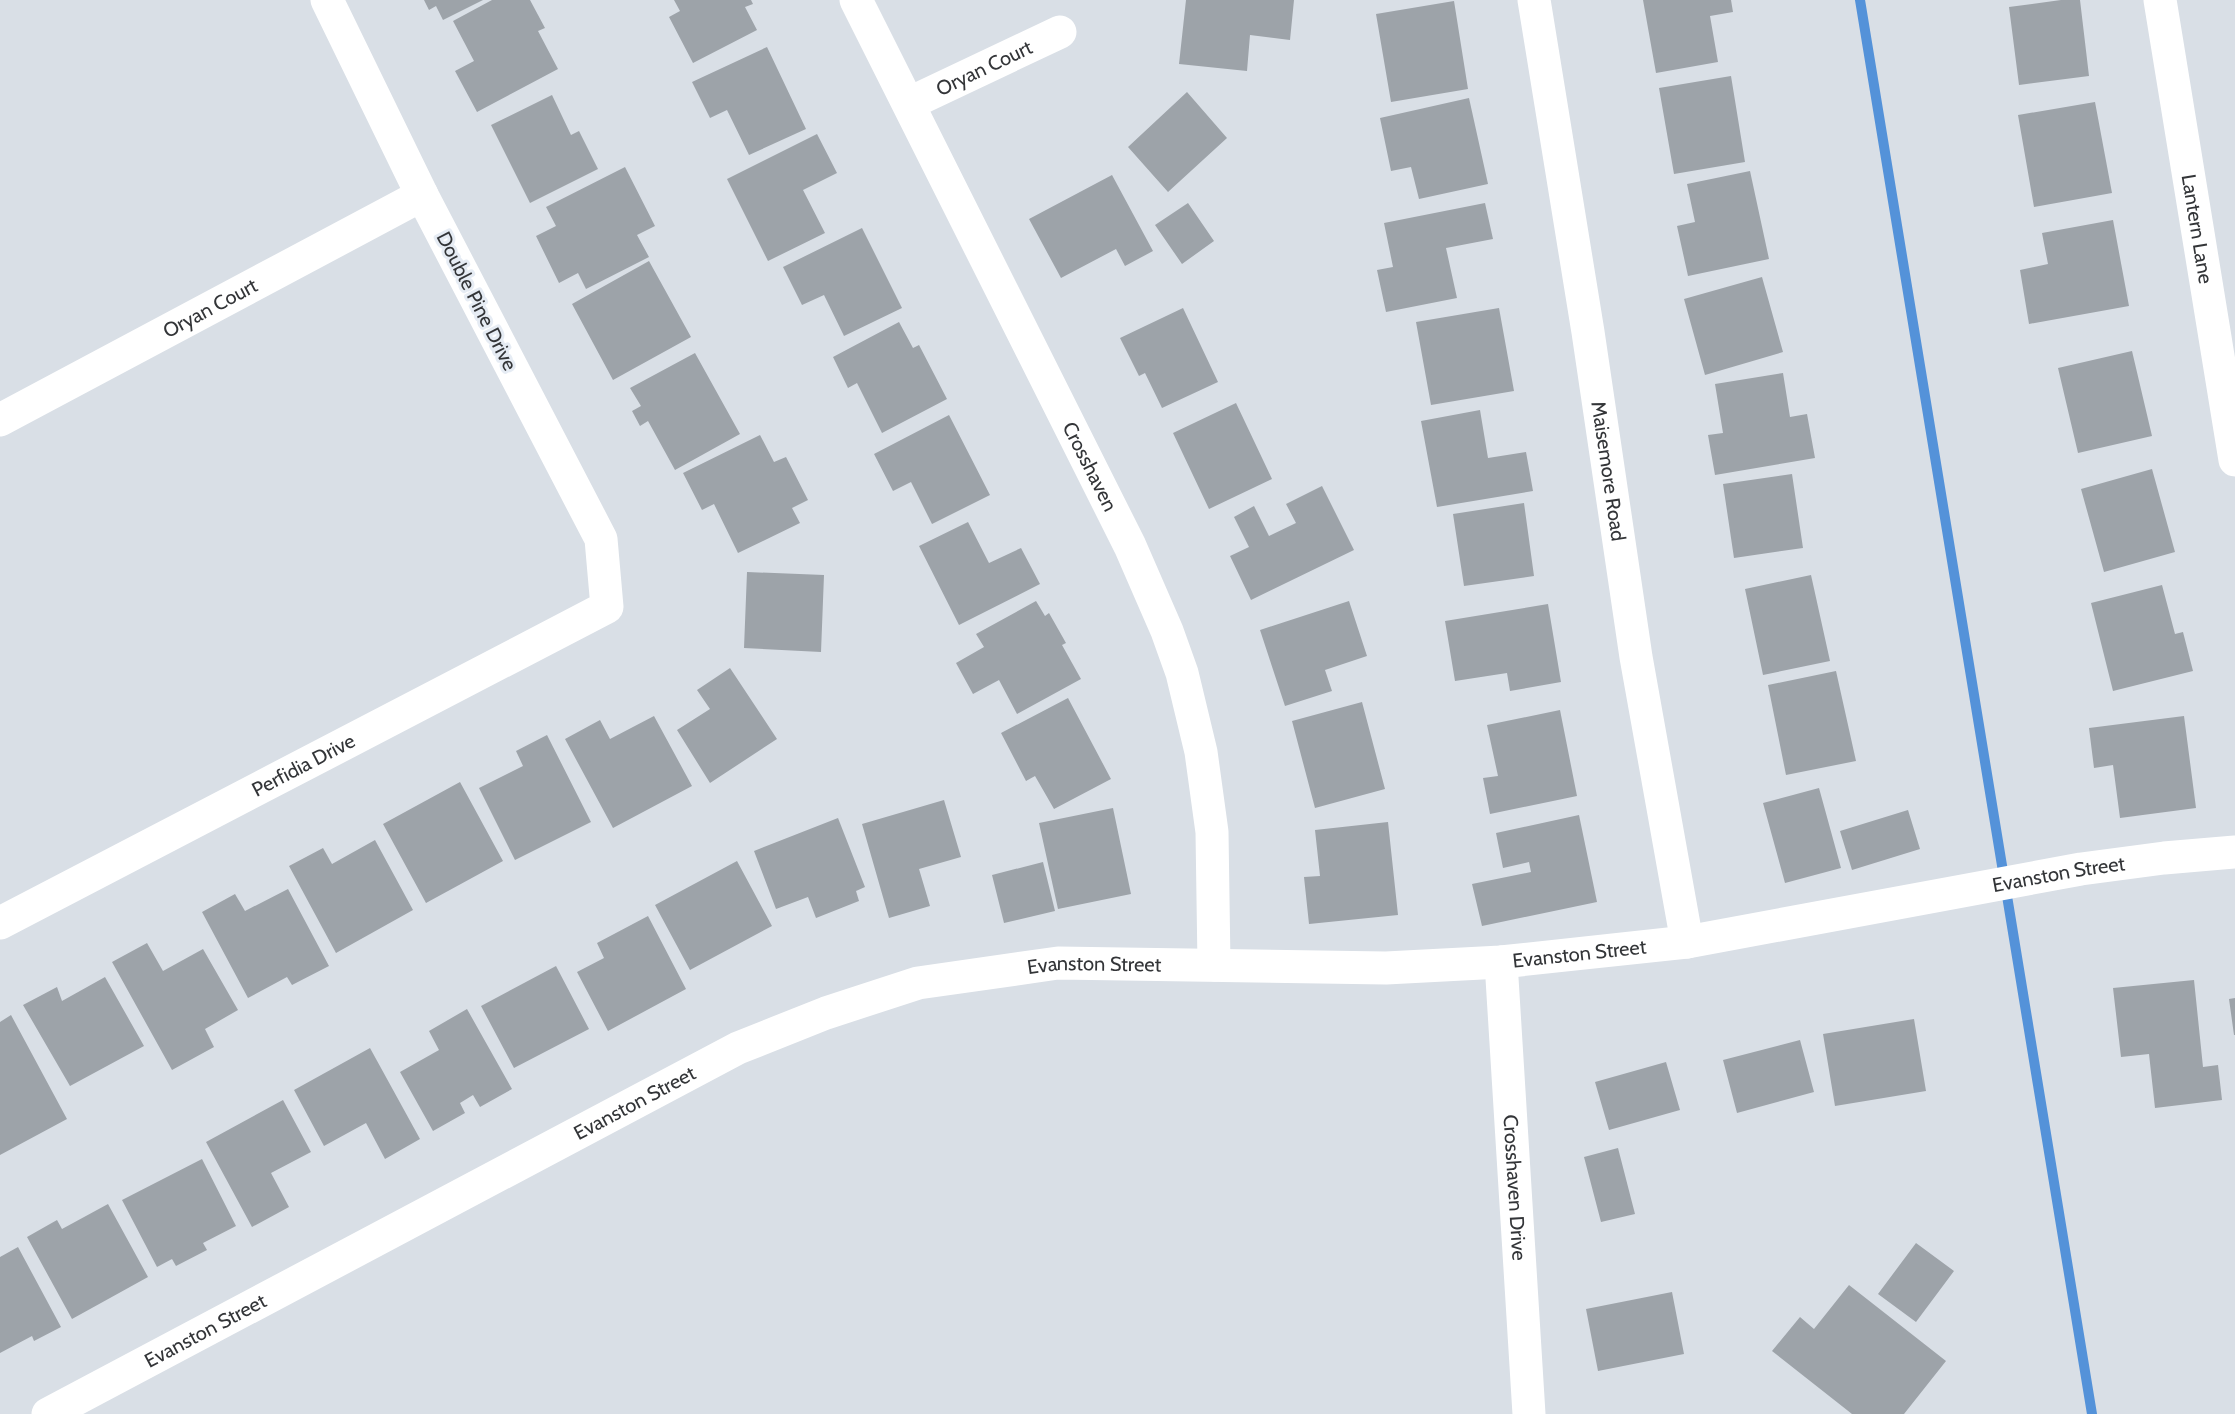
<svg xmlns="http://www.w3.org/2000/svg" width="2235" height="1414" font-family="Cabin,sans-serif">
<rect width="100%" height="100%" fill="#d9dfe6"/>
<g fill="none" stroke-linecap="round" stroke-linejoin="round">
<!-- stream -->
<path stroke="#5492d9" stroke-width="10" d="M1860,0L2092,1414"/>
</g>
<!-- building -->
<path fill="#9da3a9" d="M424,0H483L443,20L436,6L429,10Z
M492,0H530L545,28L538,31L558,69L477,112L455,71L474,61L453,21Z
M674,0H751L753,4L745,7L757,30L693,63L669,17L680,11Z
M1186,0H1294L1290,40L1250,35L1247,71L1179,64Z
M1643,0H1731L1733,12L1710,16L1718,62L1656,73Z
M2061,0H2080L2089,76L2019,85L2009,7Z
M1454,1L1468,89L1391,102L1376,14Z
M767,47L806,129L749,155L727,110L710,118L692,82Z
M1731,76L1745,162L1674,174L1659,88Z
M1187,92L1227,138L1168,192L1128,147Z
M552,95L571,135L579,131L598,169L530,203L491,125Z
M1469,98L1488,184L1419,199L1411,167L1391,171L1380,118Z
M2095,102L2112,193L2034,207L2018,115Z
M817,134L837,173L803,190L825,233L768,261L727,179Z
M625,167L655,226L637,235L649,257L586,289L578,273L559,283L536,236L556,226L546,207Z
M1750,171L1769,259L1688,276L1677,226L1695,222L1687,184Z
M1112,175L1153,251L1125,266L1116,249L1061,278L1029,219Z
M1188,203L1214,241L1182,264L1155,225Z
M1485,203L1493,239L1446,248L1457,298L1386,312L1377,270L1393,267L1384,223Z
M2113,220L2129,306L2029,324L2020,270L2048,264L2042,233Z
M862,228L902,308L844,336L824,295L802,305L783,267Z
M649,261L691,337L613,380L572,304Z
M1762,277L1783,352L1705,375L1684,299Z
M1183,308L1218,382L1162,408L1145,373L1139,376L1120,338Z
M1499,308L1514,391L1431,405L1416,322Z
M899,322L913,348L919,345L947,399L882,433L857,383L848,388L833,357Z
M2132,351L2152,436L2078,453L2058,368Z
M695,353L740,434L675,470L648,421L640,426L632,411L641,406L630,388Z
M1783,373L1790,417L1807,414L1815,458L1715,475L1708,435L1723,433L1715,384Z
M1236,403L1272,479L1209,509L1173,433Z
M1480,410L1488,458L1526,452L1533,491L1437,507L1421,421Z
M949,415L990,495L932,524L911,482L893,491L874,454Z
M760,435L774,462L786,457L808,500L792,508L800,523L738,553L714,504L702,510L683,473Z
M2152,469L2175,552L2104,572L2081,489Z
M1792,474L1803,548L1734,558L1723,484Z
M1322,486L1354,550L1251,600L1230,556L1249,547L1234,517L1254,506L1269,536L1296,523L1286,504Z
M1524,503L1534,576L1464,586L1453,514Z
M968,522L989,563L1021,548L1040,584L959,625L919,546Z
M747,572L824,575L821,652L744,648Z
M1811,575L1830,661L1763,675L1745,589Z
M2162,585L2175,634L2183,632L2193,671L2113,691L2091,603Z
M1036,601L1045,616L1049,613L1066,643L1062,645L1081,679L1017,714L999,680L973,694L956,663L984,647L976,634Z
M1349,601L1367,656L1325,670L1332,691L1285,706L1260,630Z
M1548,604L1561,682L1510,691L1507,673L1455,681L1445,621Z
M730,668L777,739L710,783L677,730L710,709L697,690Z
M1836,671L1856,761L1786,775L1768,685Z
M1068,698L1111,779L1054,809L1035,776L1026,781L1001,733Z
M1362,702L1385,789L1315,808L1292,721Z
M1560,710L1577,796L1490,814L1483,778L1498,776L1487,725Z
M654,716L692,786L613,828L565,739L600,720L610,739Z
M2184,716L2196,808L2120,818L2113,765L2094,768L2089,728Z
M547,735L591,822L515,860L479,788L523,766L516,751Z
M460,782L503,861L426,903L383,824Z
M1819,788L1841,868L1785,883L1763,803Z
M944,800L961,857L919,869L930,906L889,918L862,824Z
M1113,808L1131,894L1058,909L1039,823Z
M1908,810L1920,849L1852,870L1840,831Z
M1579,815L1597,902L1482,926L1472,884L1531,872L1529,862L1503,868L1496,833Z
M838,818L865,887L856,891L859,901L816,918L808,897L776,909L754,851Z
M1388,822L1398,915L1309,924L1304,877L1320,876L1315,830Z
M375,840L413,910L336,953L289,866L323,848L332,864Z
M737,861L772,926L690,970L655,905Z
M1043,862L1055,911L1004,923L992,875Z
M288,889L329,966L292,985L287,977L248,998L202,912L235,894L245,911Z
M648,916L686,989L608,1031L577,972L604,958L597,943Z
M147,943L163,971L203,949L238,1010L205,1029L214,1047L172,1070L112,962Z
M556,966L589,1029L514,1068L481,1006Z
M105,977L144,1046L70,1086L23,1005L57,987L62,1001Z
M2194,980L2203,1067L2218,1065L2222,1100L2155,1108L2149,1054L2121,1057L2113,988Z
M2235,998V1035H2234L2229,999Z
M467,1009L512,1089L480,1107L473,1095L460,1103L465,1113L433,1131L400,1072L439,1050L429,1031Z
M11,1015L67,1119L0,1155V1022Z
M1914,1019L1926,1091L1835,1106L1823,1034Z
M1800,1040L1814,1092L1737,1113L1723,1060Z
M370,1048L420,1139L385,1159L366,1123L324,1146L294,1090Z
M1666,1062L1680,1110L1609,1130L1595,1082Z
M283,1100L311,1152L271,1173L289,1207L252,1227L206,1142Z
M1618,1148L1635,1214L1601,1222L1584,1157Z
M202,1159L236,1226L203,1243L207,1250L176,1266L172,1259L157,1267L122,1200Z
M108,1204L148,1277L72,1319L27,1237L57,1220L62,1229Z
M1916,1243L1954,1271L1916,1322L1878,1294Z
M18,1247L61,1327L34,1341L32,1336L0,1353V1257Z
M1849,1285L1946,1361L1904,1414H1852L1772,1351L1800,1317L1814,1329Z
M1672,1292L1684,1354L1598,1371L1586,1309Z"/>
<g fill="none" stroke-linecap="round" stroke-linejoin="round">
<!-- minor -->
<g stroke="#fff" stroke-width="33">
<path id="s1" d="M856,0L1130,546L1167,631L1182,673L1201,752L1212,832L1214,965"/>
<path id="s2" d="M1534,0L1588,332L1636,657L1687,942"/>
<path id="s3" d="M2160,0L2235,460"/>
<path id="s4" d="M910,103L1060,32"/>
<path id="s5" d="M0,420L422,195"/>
<path id="s6" d="M0,923L607,607L601,539L422,195L327,0"/>
<path id="s7" d="M1501,962L1529,1414"/>
</g>
<!-- tertiary -->
<path stroke="#fff" stroke-width="33" id="s8" d="M48,1414L738,1048L826,1013L918,983L1058,963L1386,968L1501,962L1687,942L2081,869L2164,858L2235,852"/>
</g>
<g text-anchor="middle" stroke-width="6" stroke-linejoin="round" paint-order="stroke">
<!-- street labels -->
<g font-size="20" fill="#333538" stroke="#e6ecf4">
<text dy="7" stroke="none"><textPath href="#s4" startOffset="82">Oryan Court</textPath></text>
<text dy="7" stroke="none"><textPath href="#s3" startOffset="232">Lantern Lane</textPath></text>
<text transform="translate(477 301) rotate(63)" y="7">Double Pine Drive</text>
<text dy="7" stroke="none"><textPath href="#s5" startOffset="238">Oryan Court</textPath></text>
<text dy="7" stroke="none"><textPath href="#s1" startOffset="522">Crosshaven</textPath></text>
<text dy="7" stroke="none"><textPath href="#s2" startOffset="477">Maisemore Road</textPath></text>
<text dy="7" stroke="none"><textPath href="#s6" startOffset="342">Perfidia Drive</textPath></text>
<text dy="7" stroke="none"><textPath href="#s8" startOffset="2122">Evanston Street</textPath></text>
<text dy="7" stroke="none"><textPath href="#s8" startOffset="1636">Evanston Street</textPath></text>
<text dy="7" stroke="none"><textPath href="#s8" startOffset="1150">Evanston Street</textPath></text>
<text dy="7" stroke="none"><textPath href="#s8" startOffset="664">Evanston Street</textPath></text>
<text dy="7" stroke="none"><textPath href="#s7" startOffset="226">Crosshaven Drive</textPath></text>
<text dy="7" stroke="none"><textPath href="#s8" startOffset="178">Evanston Street</textPath></text>
</g>
</g>
</svg>
